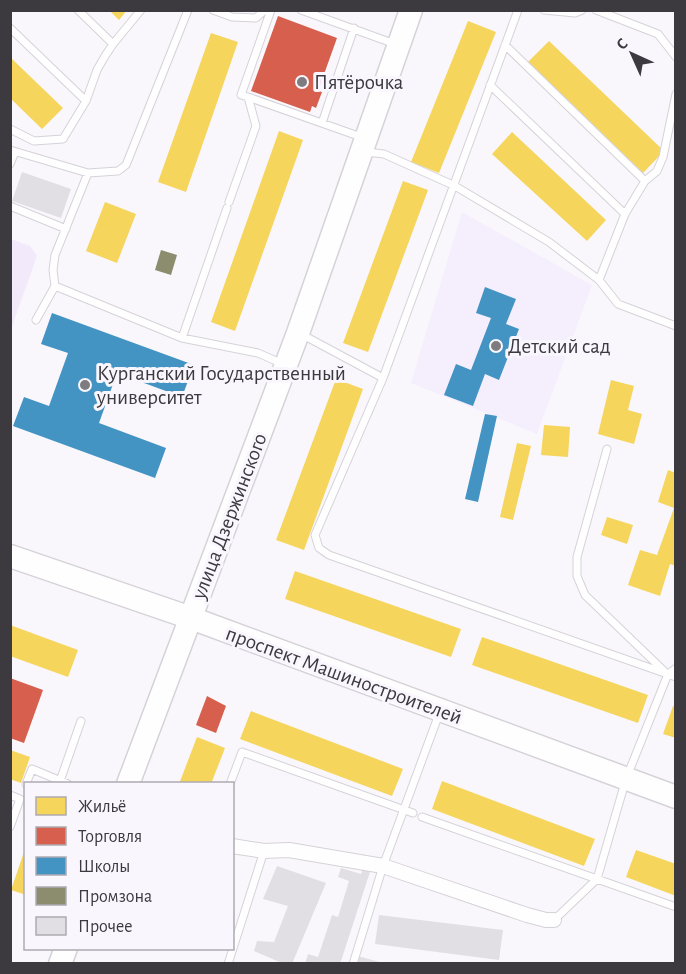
<svg xmlns="http://www.w3.org/2000/svg" width="686" height="974" font-family="'Alegreya Sans',sans-serif">
<rect width="100%" height="100%" fill="#f9f7fc"/>
<!-- built -->
<path fill="#f5eefd" d="M462,212L592,285L537,434L411,383Z"/>
<!-- green -->
<path fill="#f2e9fb" d="M11,239L30,246L37,256L11,329Z"/>
<!-- homes -->
<path fill="#f6d55c" d="M109,10H127L119,20Z
M468,21L496,32L439,173L411,162Z
M211,33L238,42L186,192L158,182Z
M549,41L664,151L643,173L528,62Z
M10,57L63,108L42,129L10,98Z
M279,131L303,140L235,331L211,322Z
M512,132L606,220L587,241L492,154Z
M403,181L428,190L368,352L343,343Z
M105,202L136,214L117,263L86,251Z
M336,379L363,389L304,550L276,540Z
M611,380L634,386L628,410L642,414L634,444L598,434Z
M544,425L570,427L568,457L541,455Z
M517,443L531,446L513,520L500,517Z
M668,470L676,473V566L670,564L660,596L628,585L640,550L657,555L674,508L658,502Z
M607,517L633,525L627,544L601,535Z
M295,571L461,629L451,657L285,599Z
M10,625L78,650L68,677L10,656Z
M482,637L648,695L638,723L472,665Z
M673,706L676,707V738L663,734Z
M251,711L403,769L392,796L240,739Z
M197,737L225,748L211,784H179Z
M10,750L30,757L21,783L10,779Z
M442,781L595,839L584,866L432,809Z
M25,849H26V895L11,890Z
M636,850L676,864V896L626,877Z"/>
<!-- shops -->
<path fill="#d6604d" d="M278,16L337,38L318,91L322,92L316,108L312,106L310,112L251,91Z
M10,678L43,690L24,743L10,738Z
M207,696L226,706L216,733L196,725Z"/>
<!-- schools -->
<path fill="#4393c3" d="M485,287L516,299L506,324L519,329L499,380L485,374L473,406L444,395L456,364L471,370L491,318L476,313Z
M52,313L194,365L182,397L117,373L99,423L166,448L155,478L13,426L24,397L49,406L68,353L41,344Z
M485,414L497,416L478,502L465,499Z"/>
<!-- industry -->
<path fill="#8c8c6e" d="M161,250L177,255L171,275L155,270Z"/>
<!-- building -->
<path fill="#e2dfe4" d="M22,172L71,189L61,218L12,201Z
M277,866L326,883L292,964H284L254,951L257,941L274,942L288,906L263,899Z
M341,868L361,874L363,869L370,872L340,964H305L308,954L318,957L332,915L338,917L349,881L338,877Z
M379,915L503,930L499,960L375,944Z
M358,956L383,963V964H356Z"/>
<g fill="none" stroke-linecap="round" stroke-linejoin="round">
<defs>
<path id="lane" d="M78,10L113,44
M213,10L232,17L256,18L265,10
M301,10L395,44
M518,10L383,378L315,535L319,548L329,555L676,677
M544,10L575,13L582,10
M596,10L658,34L676,57
M10,28L86,101
M505,45L645,181
M490,85L625,214
M248,97L364,138
M322,123L354,28
M10,129L34,141L63,139L86,101L97,70L105,56L113,44L141,10
M10,150L88,173L118,171L126,165L188,10
M366,152L384,154L455,186L549,242L599,280L618,304L676,326
M10,164L15,152
M229,202L256,126L248,97L241,95L271,10
M10,206L66,229
M227,208L182,338L258,353L283,364
M599,280L625,214L645,181L657,171L663,157L676,94
M55,286L182,338
M36,320L55,286L53,270L55,255L88,173
M301,334L383,378
M607,449L577,557V576L585,595L664,671
M60,781L81,721
M26,784L32,769L68,784
M230,784L242,752L413,813
M10,795L20,799L10,827
M422,817L676,907
M554,920L597,879L626,779L668,674L676,668
M228,964L264,851
M353,964L383,866L439,714"/>
<path id="street" d="M232,846L264,851L289,850L383,866L527,915L546,920H554"/>
<path id="primary" d="M10,556L191,618L676,797
M128,784L298,333L411,10
M60,964L66,948"/>
</defs>
<!-- lane casing -->
<use href="#lane" stroke="#d5d2d8" stroke-width="9"/>
<!-- street casing -->
<use href="#street" stroke="#d5d2d8" stroke-width="16"/>
<!-- primary casing -->
<use href="#primary" stroke="#d5d2d8" stroke-width="25"/>
<!-- lane -->
<use href="#lane" stroke="#fefeff" stroke-width="7"/>
<!-- street -->
<use href="#street" stroke="#fefeff" stroke-width="14"/>
<!-- primary -->
<use href="#primary" stroke="#fefeff" stroke-width="22"/>
</g>
<!-- markers -->
<g fill="#7e7c81" stroke="#f9f6fd" stroke-width="2">
<circle cx="302" cy="82" r="6"/>
<circle cx="496" cy="346" r="6"/>
<circle cx="85" cy="385" r="6"/>
</g>
<g text-anchor="middle" stroke-width="6" stroke-linejoin="round" paint-order="stroke">
<!-- poi labels -->
<g font-size="21" fill="#3c393f" stroke="#f9f6fd" text-anchor="start">
<text x="314" y="89">Пятёрочка</text>
<text x="508" y="353">Детский сад</text>
<text x="97" y="380">Курганский Государственный<tspan x="97" dy="24">университет</tspan></text>
</g>
<!-- street labels -->
<g font-size="21" fill="#3c393f" stroke="#f9f6fd">
<text transform="translate(229 516) rotate(-69)" y="7">улица Дзержинского</text>
<text transform="translate(344 675) rotate(20)" y="7">проспект Машиностроителей</text>
</g>
</g>
<!-- border -->
<rect width="686" height="974" fill="none" stroke="#3c393f" stroke-width="24"/>
<!-- legend -->
<rect x="24" y="782" width="210" height="168" fill="#f9f6fd" stroke="#adaab1" stroke-width="1.5"/>
<rect x="36" y="797" width="30" height="18" fill="#f6d55c" stroke="#adaab1" stroke-width="1.5"/>
<text x="78" y="812" font-size="18" fill="#3c393f">Жильё</text>
<rect x="36" y="827" width="30" height="18" fill="#d6604d" stroke="#adaab1" stroke-width="1.5"/>
<text x="78" y="842" font-size="18" fill="#3c393f">Торговля</text>
<rect x="36" y="857" width="30" height="18" fill="#4393c3" stroke="#adaab1" stroke-width="1.5"/>
<text x="78" y="872" font-size="18" fill="#3c393f">Школы</text>
<rect x="36" y="887" width="30" height="18" fill="#8c8c6e" stroke="#adaab1" stroke-width="1.5"/>
<text x="78" y="902" font-size="18" fill="#3c393f">Промзона</text>
<rect x="36" y="917" width="30" height="18" fill="#e2dfe4" stroke="#adaab1" stroke-width="1.5"/>
<text x="78" y="932" font-size="18" fill="#3c393f">Прочее</text>
<!-- north arrow -->
<g transform="translate(632 54) rotate(315)" stroke="#f9f6fd" stroke-width="4.5" paint-order="stroke">
<path d="M0-4.5L10 22L0 15L-10 22Z" fill="#3c393f"/>
<text y="-9" font-size="16" font-weight="bold" text-anchor="middle" fill="#3c393f">С</text>
</g>
</svg>
